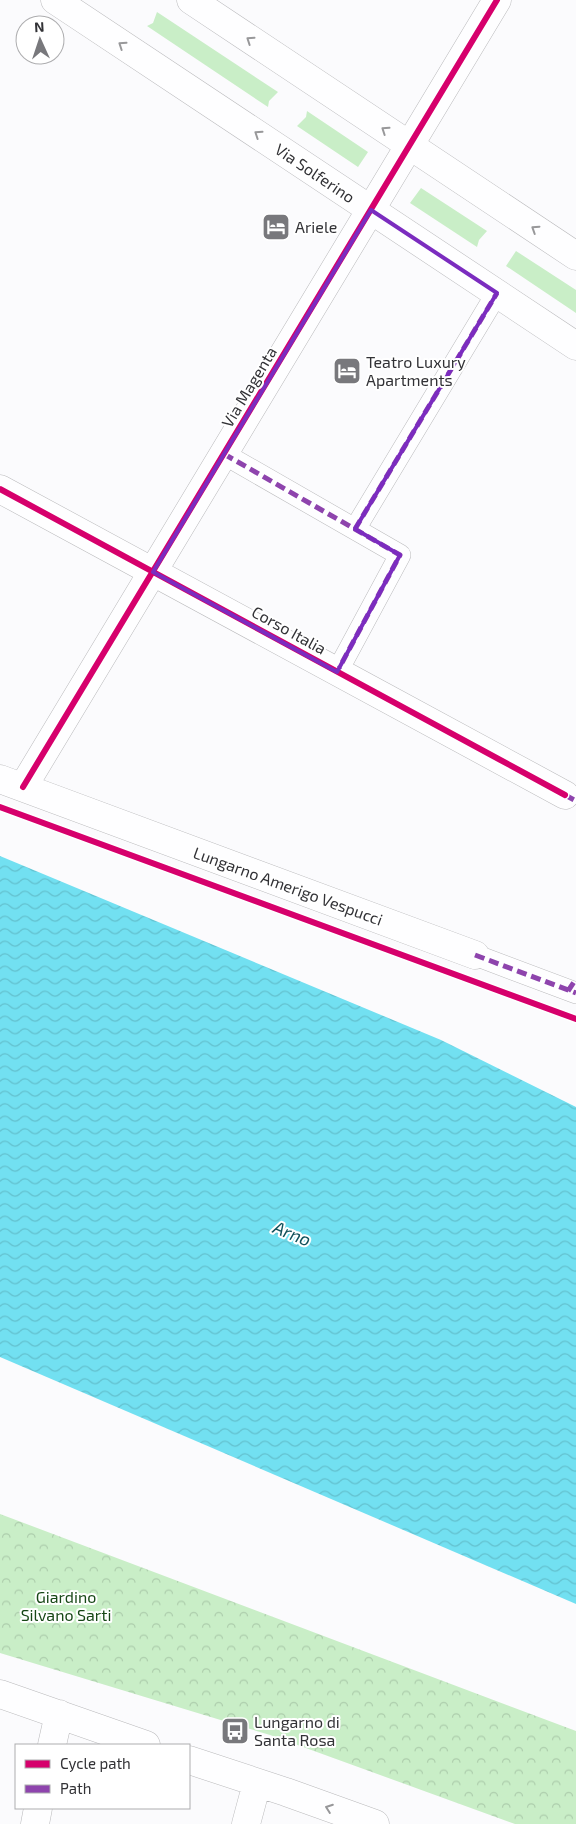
<svg xmlns="http://www.w3.org/2000/svg" width="576" height="1824" font-family="'Exo 2',sans-serif">
<defs>
<pattern id="park-crowns" width="20" height="18" patternUnits="userSpaceOnUse" patternTransform="scale(1.25)"><rect width="20" height="18" fill="#c9eec7"/><path d="M2 6a3 3 0 1 1 6 0M12 15a3 3 0 1 1 6 0" fill="none" stroke="#adcdac"/></pattern>
<pattern id="water-waves" width="16" height="10" patternUnits="userSpaceOnUse" patternTransform="scale(1.25)"><rect width="16" height="10" fill="#72e0f1"/><path d="M0 5q4-4 8 0t8 0" fill="none" stroke="#63c1cf"/></pattern>
</defs>
<rect width="100%" height="100%" fill="#fbfbfd"/>
<!-- green -->
<path fill="#c9eec7" d="M157,12L278,92L269,101L268,107L147,26L153,23Z
M307,111L368,152L358,167L297,126L306,117Z
M421,188L487,231L479,240L477,247L410,203Z
M516,251L576,290V313L506,266Z"/>
<!-- park -->
<path fill="url(#park-crowns)" d="M0,1514L576,1731V1824H515L270,1735L0,1653Z"/>
<!-- water -->
<path fill="url(#water-waves)" d="M0,856L441,1040L576,1107V1604L0,1357Z"/>
<g fill="none" stroke-linecap="round" stroke-linejoin="round">
<defs>
<path id="pedestrian" d="M224,454L400,555L337,672
M355,529L497,293
M475,955L576,993"/>
<path id="minor" d="M55,0L576,346
M191,0L576,256
M0,489L565,795
M0,779L475,955
M23,787L497,0
M0,1694L146,1745
M52,1745L59,1714
M189,1760L286,1792L375,1824
M35,1824L38,1808
M246,1824L257,1783"/>
</defs>
<!-- pedestrian casing -->
<use href="#pedestrian" stroke="#bababc" stroke-width="22"/>
<!-- minor casing -->
<use href="#minor" stroke="#bababc" stroke-width="29"/>
<!-- pedestrian -->
<use href="#pedestrian" stroke="#fefeff" stroke-width="21"/>
<!-- minor -->
<use href="#minor" stroke="#fefeff" stroke-width="28"/>
<!-- quiet -->
<path stroke="#8e44ad" stroke-width="5" stroke-dasharray="10 5" stroke-linecap="butt" d="M224,454L400,555L337,672
M355,529L497,293
M565,795L576,801
M475,955L576,993
M568,991L576,979"/>
<defs>
<path id="cycleway" d="M0,489L565,795
M23,787L497,0
M0,807L576,1019"/>
</defs>
<!-- cycleway casing -->
<use href="#cycleway" stroke="#fff" stroke-width="9"/>
<!-- cycleway -->
<use href="#cycleway" stroke="#d6006c" stroke-width="6"/>
</g>
<!-- one-way arrows -->
<defs><path id="oneway-chevron" d="M-2-3.5L2.5 0L-2 3.5" fill="none" stroke-width="1.6" stroke-linecap="round" stroke-linejoin="round" transform="scale(1.25)"/></defs>
<g stroke="#98989a">
<use href="#oneway-chevron" transform="translate(250 40) rotate(-146)"/>
<use href="#oneway-chevron" transform="translate(122 45) rotate(-146)"/>
<use href="#oneway-chevron" transform="translate(385 130) rotate(-146)"/>
<use href="#oneway-chevron" transform="translate(258 134) rotate(-146)"/>
<use href="#oneway-chevron" transform="translate(535 229) rotate(-147)"/>
<use href="#oneway-chevron" transform="translate(329 1808) rotate(-160)"/>
</g>
<!-- marked area -->
<path fill="none" stroke="#7b2cbf" stroke-width="4" stroke-linejoin="round" d="M371,210L497,293L355,529L400,555L337,672L153,572Z"/>
<!-- icons -->
<defs>
<symbol id="hotel-square" viewBox="-11 -11 22 22"><rect x="-9" y="-9" width="18" height="18" rx="4" fill="#78787c" stroke="#fff"/><path d="M-6-4.5h1.5V1H6V5H4.5V3h-9V5H-6ZM-4 0a1.8 1.8 0 1 1 3.6 0ZM.5 0V-2.5h3Q6-2.5 6 0Z" fill="#fff"/></symbol>
<symbol id="bus-square" viewBox="-11 -11 22 22"><rect x="-9" y="-9" width="18" height="18" rx="4" fill="#78787c" stroke="#fff"/><path d="M-5-6H5V4H4V6H2V4H-2V6H-4V4H-5ZM-3.5-4V0h7V-4ZM-3.5 1.2v1.5H-2V1.2ZM2 1.2v1.5H3.5V1.2Z" fill="#fff"/></symbol>
</defs>
<g fill-rule="evenodd">
<use href="#hotel-square" x="260" y="211" width="32" height="32"/>
<use href="#hotel-square" x="331" y="355" width="32" height="32"/>
<use href="#bus-square" x="219" y="1715" width="32" height="32"/>
</g>
<g text-anchor="middle" stroke-width="4" stroke-linejoin="round" paint-order="stroke">
<!-- street labels -->
<g font-size="16" fill="#323236" stroke="#fff">
<text transform="translate(315 173) rotate(34)" y="6">Via Solferino</text>
<text transform="translate(249 387) rotate(-59)" y="6">Via Magenta</text>
<text transform="translate(289 630) rotate(29)" y="6">Corso Italia</text>
<text transform="translate(288 886) rotate(20)" y="6">Lungarno Amerigo Vespucci</text>
</g>
<!-- poi labels -->
<g font-size="16" fill="#323236" stroke="#fff" text-anchor="start">
<text x="295" y="233">Ariele</text>
<text x="366" y="368">Teatro Luxury<tspan x="366" dy="18">Apartments</tspan></text>
<text x="254" y="1728">Lungarno di<tspan x="254" dy="18">Santa Rosa</tspan></text>
</g>
<!-- park labels -->
<g font-size="16" fill="#174716" stroke="#fff">
<text x="66" y="1603">Giardino<tspan x="66" dy="18">Silvano Sarti</tspan></text>
</g>
<!-- water labels -->
<g font-size="18" font-style="italic" fill="#11515b" stroke="#fff">
<text transform="translate(292 1234) rotate(22)" y="6">Arno</text>
</g>
</g>
<!-- legend -->
<rect x="15" y="1744" width="175" height="65" fill="#ffffff" stroke="#adadaf"/>
<rect x="25" y="1760" width="25" height="8" fill="#d6006c" stroke="#adadaf"/>
<text x="60" y="1769" font-size="15" fill="#323236">Cycle path</text>
<rect x="25" y="1785" width="25" height="8" fill="#8e44ad" stroke="#adadaf"/>
<text x="60" y="1794" font-size="15" fill="#323236">Path</text>
<!-- north arrow -->
<g transform="translate(40 40) rotate(357)"><circle r="24" fill="#ffffff" stroke="#adadaf"/>
<path d="M0-4L9 19L0 12L-9 19Z" fill="#78787c"/>
<text y="-8" font-size="14" font-weight="bold" text-anchor="middle" fill="#323236">N</text>
</g>
</svg>
